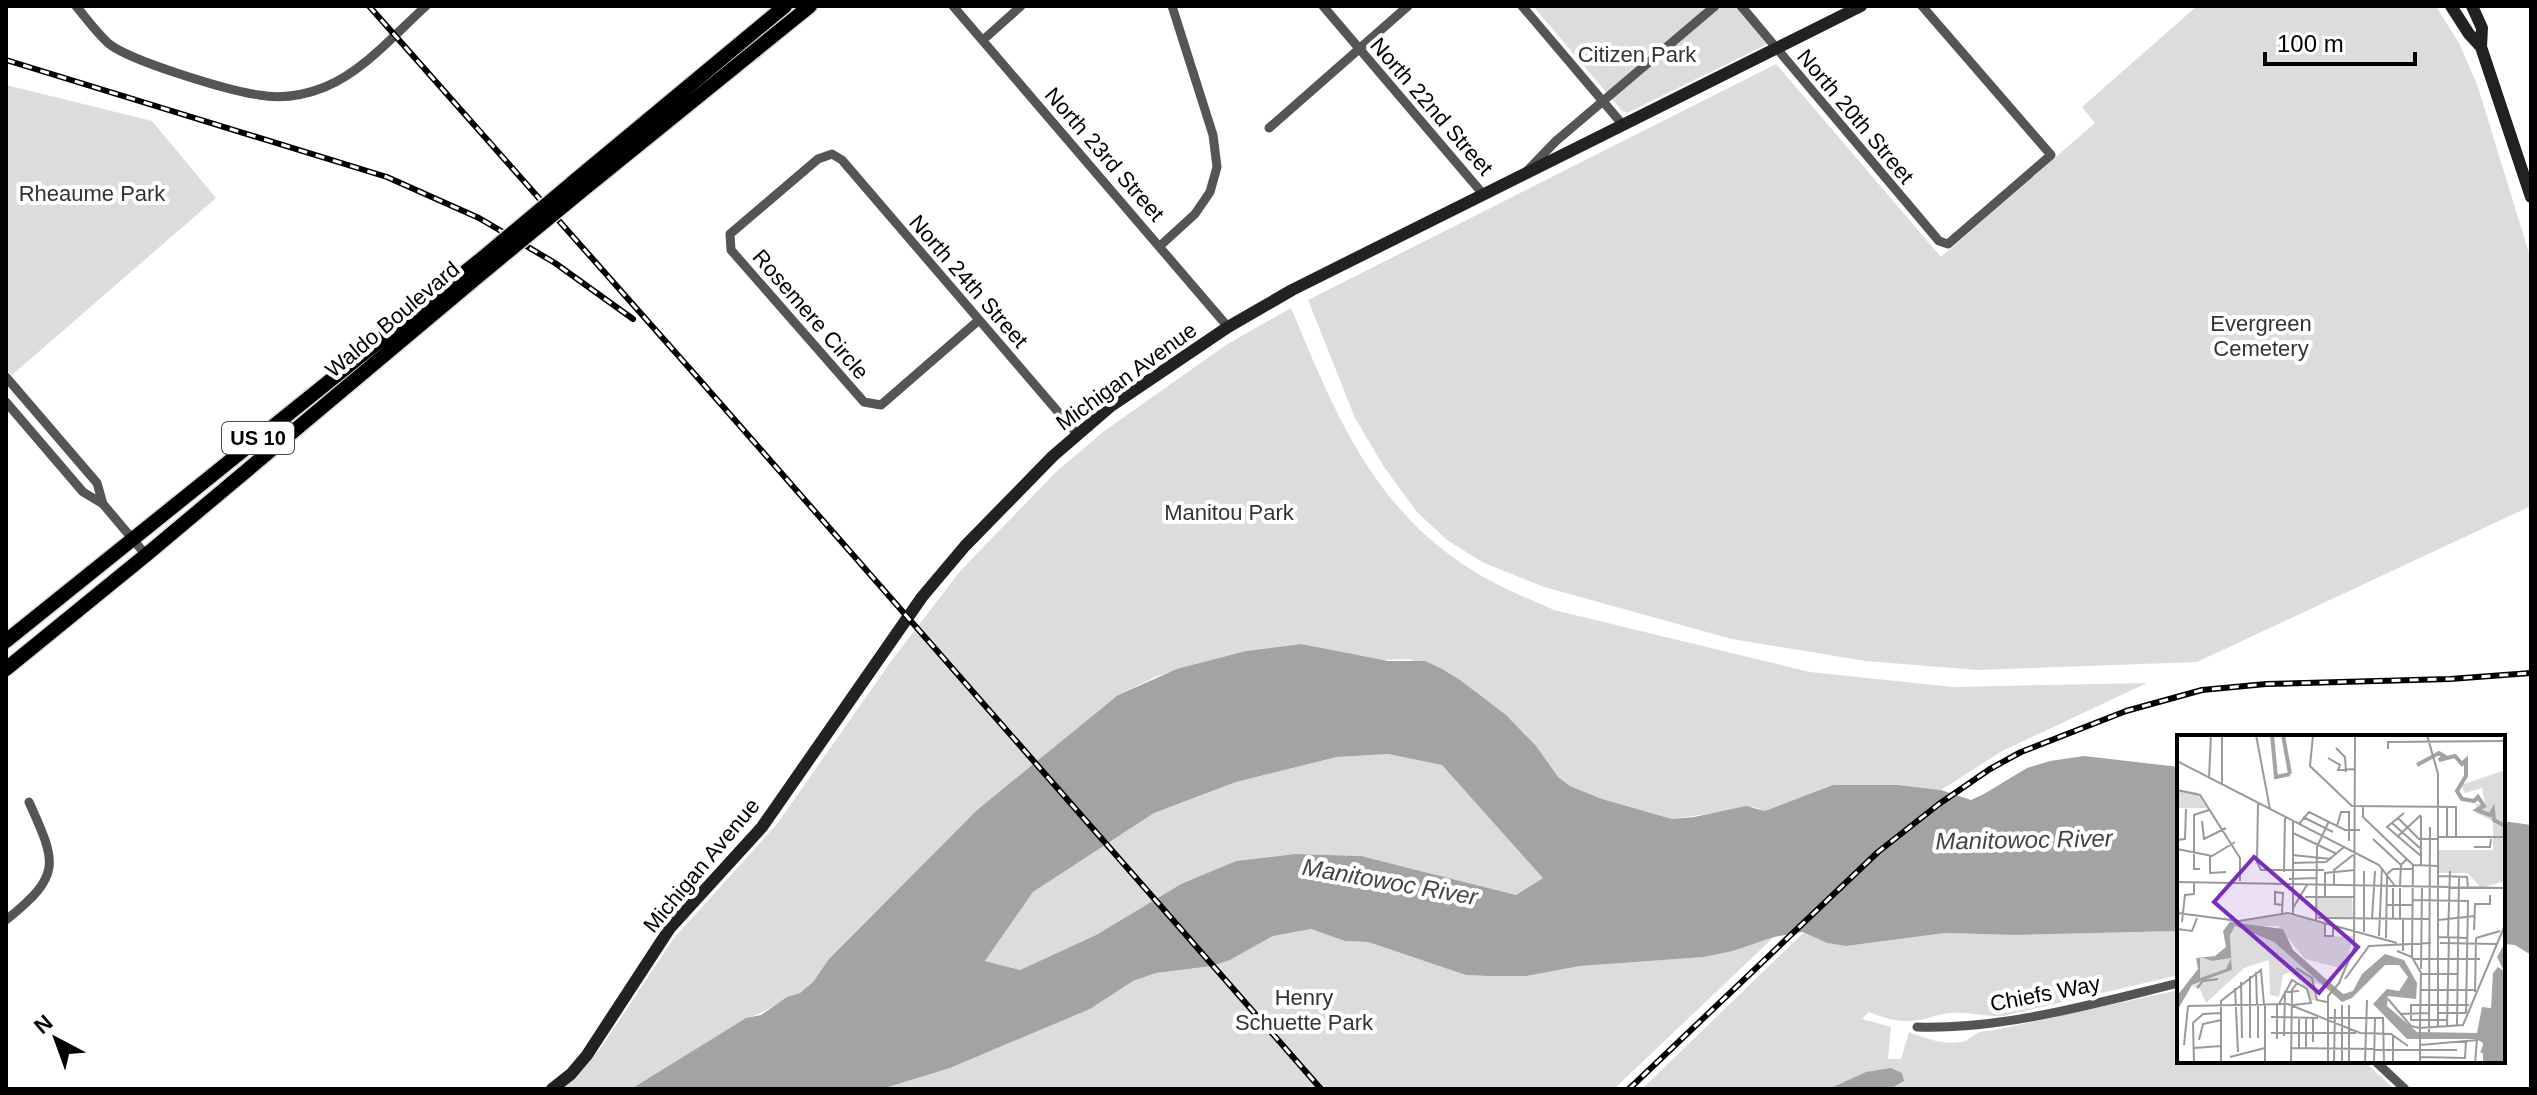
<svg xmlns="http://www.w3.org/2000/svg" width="2537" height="1095" font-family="Helvetica,sans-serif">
<rect width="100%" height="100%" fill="#fff"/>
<!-- green -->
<path fill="#dcdcdc" d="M1533,6H1748L1775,40L1627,113L1622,111Z
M2197,6H2436L2459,43L2478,87L2531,260V506L2197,662L1978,670L1865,661L1732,639L1544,587L1484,563L1447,540L1417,512L1384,467L1355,418L1308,300L1776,64L1941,257L2095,123L2082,107Z
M6,85L152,121L216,198L12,375L6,368Z
M1291,308C1337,418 1376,517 1487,579C1509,591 1532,600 1554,610L1810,672L1953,687L2147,683L2004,750L1941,790L1898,785H1833L1771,809L1765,811L1754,807L1672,819L1602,799L1570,786L1558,777L1524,733L1410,659L1378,660L1301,644L1246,651L1157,676L1118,695L977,810L829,959L813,982L800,993C780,998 767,1014 746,1018L631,1089H563L600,1049L674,938L777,824L892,660L961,570L1056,472L1103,432L1226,345Z
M1388,754L1442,765L1544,878L1516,895L1361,856L1295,854L1236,861L1181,884L1096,935L1020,970L985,961L1033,892L1154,813L1236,782L1337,757Z
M1311,929L1345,941L1368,942L1466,975L1488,976H1526L1580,966L1704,957L1733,951L1774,937L1614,1089H882L950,1068L1090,1009L1133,981L1156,973L1212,966L1230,960L1273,936Z
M2179,931V975L2003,1016C1985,1017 1970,1012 1952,1013C1940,1013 1930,1018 1920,1020C1901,1023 1885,1019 1869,1012L1862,1019L1891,1027L1888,1059H1901L1909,1032C1925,1038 1943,1045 1961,1042C1973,1040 1973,1030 1990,1031L2179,990V1061H2364L2394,1089H1642L1804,932L1827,943L1846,946L1945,933L2016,935Z"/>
<!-- water -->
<path fill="#a3a3a3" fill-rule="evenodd" d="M1301,644L1388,661H1425L1442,669L1460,680L1506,715L1536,746L1558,777L1570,786L1602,799L1672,819L1694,817L1746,806L1765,811L1833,785H1898L1941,790L1971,800L1984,794L2027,768L2050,761L2084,756L2179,767V931L2016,935L1945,933L1846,946L1827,943L1803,932L1774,937L1733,951L1704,957L1580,966L1526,976H1488L1466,975L1368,942L1345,941L1311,929L1273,936L1230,960L1212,966L1156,973L1133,981L1090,1009L950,1068L882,1089H631L746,1018L761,1015L787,997L800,993L813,982L829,959L977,810L1118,695L1177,669L1246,651ZM1388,754L1442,765L1543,878L1516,895L1361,856L1295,854L1236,861L1181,884L1096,935L1020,970L985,961L1033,892L1154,813L1236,782L1337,757Z
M2503,821L2531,825V955L2515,945L2503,944Z
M1891,1068L1902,1073L1904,1081L1890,1089H1829L1866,1072Z"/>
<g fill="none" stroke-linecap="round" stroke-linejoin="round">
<defs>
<path id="primary" d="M572,183L785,6
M579,193L810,6
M6,641L480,260
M6,669L146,555L487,269"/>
</defs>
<!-- primary casing -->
<use href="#primary" stroke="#dbdbdb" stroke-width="17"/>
<!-- street -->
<path stroke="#555" stroke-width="9" d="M76,6C86,18 96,32 108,43C129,61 230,91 259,95C281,99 305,95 325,87C364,71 396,33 426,6
M953,6L1228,327
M1323,6L1483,194
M1522,6L1623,125
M1741,6L1939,241L1948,244L2051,155L1922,6
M983,40L1021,6
M1269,128L1408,6
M1528,170L1556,141L1715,6
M1161,245L1195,214L1210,192L1217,167L1213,135L1172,6
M979,320L881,405L864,402L731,250L730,234L818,159L832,154L842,160L1077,434
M6,377L97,483L103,504
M6,402L83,492L103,504L146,555
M6,920C62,875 57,864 29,802
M1917,1027C2003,1030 2096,1003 2179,983
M2375,1061L2405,1089"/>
<!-- secondary -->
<path stroke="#222" stroke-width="12" d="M2451,6L2469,34L2481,47
M2472,6L2482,28L2481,47L2531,197
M552,1089L571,1074L587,1055L670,928L762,827L922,597L965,546L1053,456L1111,406L1228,327L1292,290L1861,6"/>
<!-- primary -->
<use href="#primary" stroke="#000" stroke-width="14"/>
<defs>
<path id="rail" d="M369,6L698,378L1321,1089
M6,60L387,177L479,218L555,263L633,319
M1629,1089L1878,852L1939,804L1990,769L2021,752L2126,711L2202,690L2266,684L2450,679L2531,673"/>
</defs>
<!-- rail casing -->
<use href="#rail" stroke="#000" stroke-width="6"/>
<!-- rail -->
<use href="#rail" stroke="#fff" stroke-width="3" stroke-dasharray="9" stroke-linecap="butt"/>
<defs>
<path id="primary-bridge" d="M480,260L572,183
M487,269L579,193"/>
</defs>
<!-- primary-bridge casing -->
<use href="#primary-bridge" stroke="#dbdbdb" stroke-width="17" stroke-linecap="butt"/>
<!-- primary-bridge -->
<use href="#primary-bridge" stroke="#000" stroke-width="14"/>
</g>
<g text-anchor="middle" stroke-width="8" stroke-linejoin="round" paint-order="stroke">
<!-- shield labels -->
<rect fill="#fff" stroke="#4c4c4c" stroke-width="2" x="222" y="422" width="72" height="32" rx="6"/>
<g font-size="20" font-weight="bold" fill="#000">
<text x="258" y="445">US 10</text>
</g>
<!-- park labels -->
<g font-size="22" fill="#333" stroke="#fff">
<text x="1637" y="62">Citizen Park</text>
<text x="92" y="201">Rheaume Park</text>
<text x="2261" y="331">Evergreen<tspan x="2261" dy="25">Cemetery</tspan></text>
<text x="1229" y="520">Manitou Park</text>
<text x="1304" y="1005">Henry<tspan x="1304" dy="25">Schuette Park</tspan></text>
</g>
<!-- street labels -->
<g font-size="22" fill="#000" stroke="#fff">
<text transform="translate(1432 106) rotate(49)" y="8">North 22nd Street</text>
<text transform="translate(1856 116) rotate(50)" y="8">North 20th Street</text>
<text transform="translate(1105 154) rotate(49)" y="8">North 23rd Street</text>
<text transform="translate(969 281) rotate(49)" y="8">North 24th Street</text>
<text transform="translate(811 314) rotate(49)" y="8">Rosemere Circle</text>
<text transform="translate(392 319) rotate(-40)" y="8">Waldo Boulevard</text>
<text transform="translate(1126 376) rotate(-36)" y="8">Michigan Avenue</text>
<text transform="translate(701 865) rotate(-50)" y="8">Michigan Avenue</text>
<text transform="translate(2045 993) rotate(-11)" y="8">Chiefs Way</text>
</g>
<!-- water labels -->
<g font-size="24" font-style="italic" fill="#444" stroke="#fff">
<text transform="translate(2024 840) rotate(-1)" y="8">Manitowoc River</text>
<text transform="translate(1390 882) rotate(10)" y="8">Manitowoc River</text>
</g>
</g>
<!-- overview -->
<g transform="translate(2177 735)">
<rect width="328" height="328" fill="#fff"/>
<path d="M328,35V146L304,153L291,138H261V115H316V86L299,78V69H308L305,53L288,58L284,50ZM0,55L19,57L30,73H0ZM140,162L175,163L176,183L140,184ZM107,179L148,188V202L177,201L167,234L128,224L101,191H74L51,187L46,181L55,186ZM57,191L97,207L138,241L146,251L137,247L140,265H133L130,254L113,237L106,240L102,262L93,260L92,225L67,233L29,268L23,254L15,251L55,235L53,200ZM54,221L50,234L9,251L21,242L23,222L35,226Z" fill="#dcdcdc"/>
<path d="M53,187L106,194L116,215L166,259L176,256L185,239L208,219L227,225L240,248L239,264L211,261L210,271L240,297L300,298L305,272L314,273L316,238L321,232L327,236L320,222L328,208V328H306V308L299,304H230L196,269L210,254L222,256L231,242L222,230H208L175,263L165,267L97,207L58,191L53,200L55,235L15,250L0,276V261L21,234L19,223L38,221L49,212L46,196ZM23,222L35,226L54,223L49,234L23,243Z" fill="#a3a3a3" fill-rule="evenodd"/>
<path fill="none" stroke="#a3a3a3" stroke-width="4" d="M95,0L99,42L113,39M106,0L113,39M240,30L262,18L267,21L262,25L278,21L285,29L289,25V41L280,56L285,64L297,66L301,62L307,71L300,75L313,80L316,75L317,85L328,91M305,318L311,303L328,300"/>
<path fill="none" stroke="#999" stroke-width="2" d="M45,0V49M79,0L93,74M136,0L133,31L175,71L279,72V103M250,0L261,39V292M159,13L168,22L169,37M211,14V7L328,6M151,23L163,30L161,35L178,34M0,26L202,130L218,151M32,43L34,0M0,55L23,60L63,123V146M81,68L80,127L84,135H147M186,72V82L236,130M227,78L210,92L244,121M244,81V131M126,82L156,97M221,83L242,104H261M25,86L27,104L49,93M215,88L244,114M122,89L132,77L168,95H183M160,91L164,77H172V106M116,98L160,119M220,102L244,80M261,102H328M270,103V73M196,104L224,130M0,105L8,104L9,74M297,112H313L314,104M0,114L35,121L58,107M115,120L154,124M33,121V138L49,137M115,128L149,127L167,112M236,130L261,131M23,134H17V80L32,75M107,137L108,81M261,141L290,142L291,153M112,144L139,143M0,147L328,153M157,150V135L176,120M223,150L224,130L230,124M128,162H177M148,162V138L178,135M236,165L291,166L289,278M210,170H236M116,173L130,150M0,178L62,186L111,178L220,208M105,178L106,158H105L98,157V169L106,170M116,179V85M141,183L252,184M195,184L198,136M216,184V153M223,184V153M139,185L140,112L152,86M261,185L298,181M5,187L8,160L17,159V147M148,188V201H156V189M0,194L15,196L20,183M297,195L298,169H313V160M187,197V136M202,201L205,133M261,202L290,203M271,202L273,136M209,203L210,139L216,134H236M299,203L323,196M263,208L320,209M177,212L178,0M226,216V184M235,222L236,130M236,224H303M119,233L135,243L140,265L150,267M244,234L245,153M79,237L80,270M244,239H280M73,241V303M168,244L192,211L254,208M64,247L65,303M162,248L178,211M20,253L26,246L41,244M58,253L61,317M244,255H298M298,257L299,203M211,264L234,291L243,293L244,238L235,222L220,216M102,269L115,245L130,254L134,268L116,270M11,271L111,269L183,298L214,299L231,311M261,278H289M223,279L253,278M94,282L141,283M151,283H206L207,328M233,285H271M234,285V270H292M280,290L282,141M270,292L272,202M252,297L253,92M94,298H179M107,301L108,257L122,256M81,303V270M100,304V269M22,305L26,289L44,285M136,307V282M7,310L11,271M243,310L300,305L298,328M17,313L44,311M114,313L280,315M122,313V282M129,313V283M53,322L88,313M243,322L288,323L289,306M17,328L16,288L26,279L44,278M44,328V266L84,235L87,270M88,328V270M114,328L115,255L120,248M151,328V261L163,247M157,328L158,274M165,328V270M172,328V270M188,328L190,265M197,328L198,283M216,328V300M243,328V293L286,290L328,190"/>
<path fill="#7b2cbf" fill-opacity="0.15" stroke="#7b2cbf" stroke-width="4" d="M77,122L181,212L142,258L37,167Z"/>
<rect width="328" height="328" fill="none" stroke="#000" stroke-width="4"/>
</g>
<!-- border -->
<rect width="2537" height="1095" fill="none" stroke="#000000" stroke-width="16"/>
<!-- north arrow -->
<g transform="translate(56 1039) rotate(319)" stroke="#ffffff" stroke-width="6" paint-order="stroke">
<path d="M0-6L14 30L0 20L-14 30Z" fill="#000000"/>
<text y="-12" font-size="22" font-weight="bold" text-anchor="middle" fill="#000000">N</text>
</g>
<!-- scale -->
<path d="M2265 52v12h150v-12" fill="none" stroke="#000000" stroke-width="4"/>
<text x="2277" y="52" font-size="24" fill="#000000" stroke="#ffffff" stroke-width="6" paint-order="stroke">100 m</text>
</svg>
